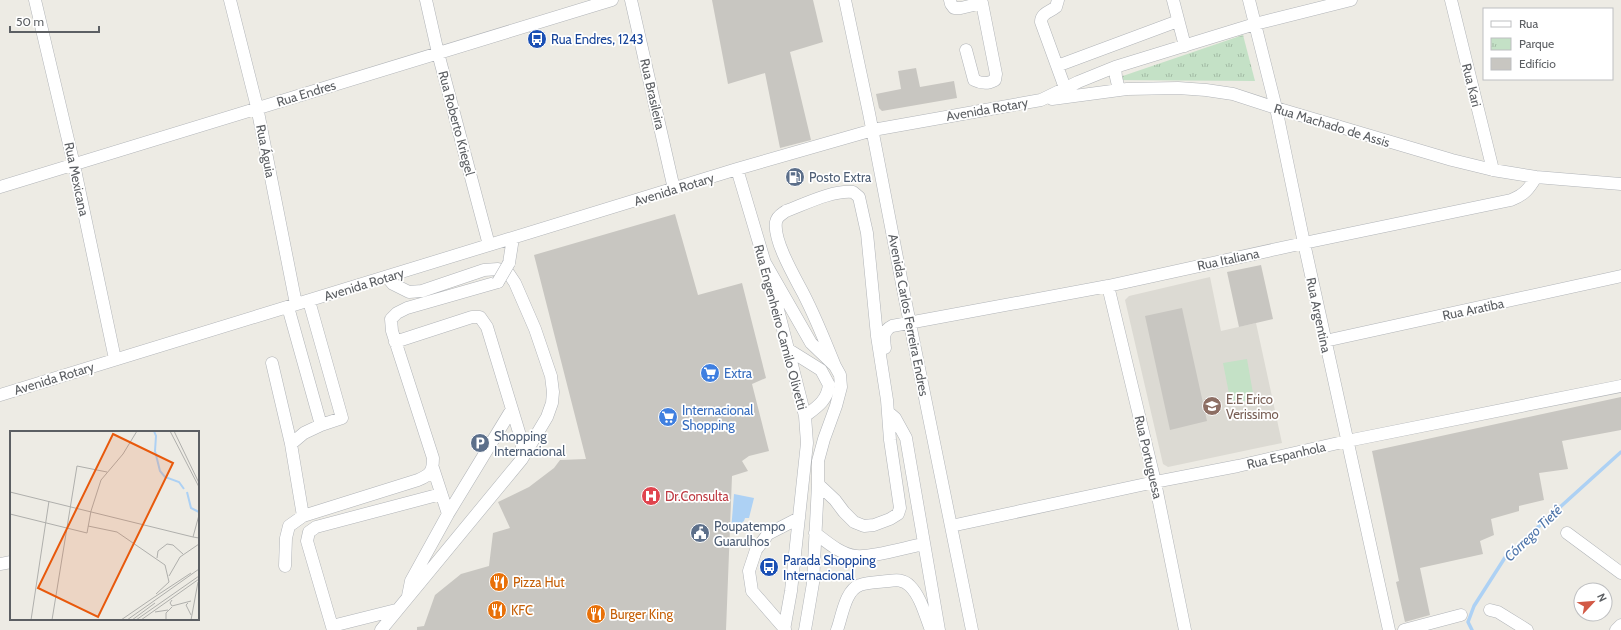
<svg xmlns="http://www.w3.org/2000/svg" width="1621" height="630" font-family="Cabin,sans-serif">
<defs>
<pattern id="park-tufts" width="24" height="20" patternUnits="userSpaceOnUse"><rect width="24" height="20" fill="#c4e1c6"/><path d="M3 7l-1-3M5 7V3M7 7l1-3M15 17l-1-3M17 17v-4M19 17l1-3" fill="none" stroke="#a2baa4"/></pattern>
</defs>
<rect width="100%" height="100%" fill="#edebe4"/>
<!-- education -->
<path fill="#dcdad3" d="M1210,277L1221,331L1256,323L1282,443L1168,467L1163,464L1125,300L1129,296Z"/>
<!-- grass -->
<path fill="#c4e1c6" d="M1247,359L1254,399L1231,404L1223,363Z"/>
<!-- park -->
<path fill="url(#park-tufts)" d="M1243,35L1255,81L1111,80Z"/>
<!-- water -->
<path fill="#add1f4" d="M734,494L754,498L749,518H745L744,521L731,531Z"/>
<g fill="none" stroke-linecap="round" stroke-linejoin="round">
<!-- stream -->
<path stroke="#add1f4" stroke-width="3.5" d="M1472,630L1468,622L1474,606L1506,556L1621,452"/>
</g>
<!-- building -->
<path fill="#c8c6c1" d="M712,0H813L823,42L790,52L811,140L780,148L765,73L728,84Z
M916,68L920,87L954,81L957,98L882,111L879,108L876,94L901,89L898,71Z
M675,214L698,295L742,283L766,378L752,384L769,451L749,456L742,461L748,471L732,476L726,630H417V627L424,626L435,595L461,574L489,566L493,533L510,528L498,502L529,487L554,468L560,460L586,459L534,255Z
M1261,265L1273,319L1239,327L1227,272Z
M1182,308L1207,421L1170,430L1145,316Z
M1621,397V430L1562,441L1568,469L1539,473L1544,500L1519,506V511L1491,519L1494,535L1480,541L1483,554L1420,568L1430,615L1405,622L1396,582L1399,581L1372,451Z"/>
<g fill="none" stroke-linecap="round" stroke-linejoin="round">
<defs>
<path id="minor" d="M35,0L74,165L115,359
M230,0L257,107L296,304
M426,0L438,53L489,245
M631,0L674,189
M845,0L869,113L905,299L972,630
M950,0L951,4L954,8H961L982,3L996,74L995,80C988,84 982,84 974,80L966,50
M1058,0L1056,7C1050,12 1041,13 1041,22L1065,88
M1173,0L1185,46
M1249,0L1276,108L1304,243L1389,630
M1451,0L1493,170
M1057,66L1178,21
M1115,67L1116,77L1119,90
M1052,99L1127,89L1178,88L1206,90L1233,94L1276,108L1452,160L1493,170L1536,177L1621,184
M737,169L773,290L805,416L807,443L791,591L784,630
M0,187L612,0
M764,261L811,343L835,366L840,375L841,387L836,406L824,439L818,461V484L835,500L844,512L854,522L864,526L874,525L890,519L898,514L900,508L890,440L887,400L877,336L867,233L859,197L853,192C832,190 805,204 786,211C782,214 777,216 776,222C773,240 794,276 803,293C815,316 825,341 835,366
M509,263L513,238
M1108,286L1155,482L1185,630
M309,301L342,418L321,425
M288,307L321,425L304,433L291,444L303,516
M1325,341L1621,276
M395,342L472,317H480L487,327L522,442V458
M885,348C884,339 882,331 892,326L1108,286L1304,243L1511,200C1524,195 1529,189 1536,177
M789,350L821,370L829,385C827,401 817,407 805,416
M272,363L291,444
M0,395L737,169L873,130L1041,100L1078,82L1115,67L1255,24L1351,0
M888,412L895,418L906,438L939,630
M433,468L448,514
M951,526L1155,482L1238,466L1347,441L1621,386
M815,533C827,542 840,554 856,556C871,558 907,547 924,544
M1567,533L1621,573
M0,564L11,562
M285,566L286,538L289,526L303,516L418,480C430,475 433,472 433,458L392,331L391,319L397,313L407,308L498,282
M408,596L411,581L448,514L512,409
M1490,610L1498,612L1527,630
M332,626L396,610
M785,629L752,591L749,571L756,550L768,534L799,518
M333,630L307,541L309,532L316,527L441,494
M381,630L522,459L547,417L552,403L553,392L551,376L535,329L515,283L509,274L498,269L484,270L422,291L409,292L393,284L387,277
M805,630L813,583L818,484
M837,630C842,617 845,590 860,585C868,582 879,582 888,581C896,580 903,579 910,586C921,597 925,615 931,630
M1404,630L1461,615
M1616,630L1621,625"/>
</defs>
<!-- minor casing -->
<use href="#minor" stroke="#b1b4b8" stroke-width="13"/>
<!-- minor -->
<use href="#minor" stroke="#fff" stroke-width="12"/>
<defs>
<path id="minor-bridge" d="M498,282L509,263"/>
</defs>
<!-- minor-bridge casing -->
<use href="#minor-bridge" stroke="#b1b4b8" stroke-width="13" stroke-linecap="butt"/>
<!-- minor-bridge -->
<use href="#minor-bridge" stroke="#fff" stroke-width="12"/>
</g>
<!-- icons -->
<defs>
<symbol id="bus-disc" viewBox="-11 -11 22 22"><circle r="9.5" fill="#1a4fb4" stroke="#fff"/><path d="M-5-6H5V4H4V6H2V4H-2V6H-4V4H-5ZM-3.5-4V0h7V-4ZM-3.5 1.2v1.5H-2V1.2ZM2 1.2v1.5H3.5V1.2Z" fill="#fff"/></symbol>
<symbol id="fuel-disc" viewBox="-11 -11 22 22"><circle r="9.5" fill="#5c6f8a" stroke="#fff"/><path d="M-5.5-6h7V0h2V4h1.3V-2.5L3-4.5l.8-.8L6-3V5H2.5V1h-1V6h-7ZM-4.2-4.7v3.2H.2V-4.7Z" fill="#fff"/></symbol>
<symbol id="supermarket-disc" viewBox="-11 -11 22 22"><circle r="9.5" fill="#3f7fe0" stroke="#fff"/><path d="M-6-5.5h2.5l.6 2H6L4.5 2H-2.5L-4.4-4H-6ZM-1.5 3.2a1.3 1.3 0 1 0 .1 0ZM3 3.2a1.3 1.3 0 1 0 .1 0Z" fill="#fff"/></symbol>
<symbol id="school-disc" viewBox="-11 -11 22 22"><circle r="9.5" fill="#8d6e63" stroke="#fff"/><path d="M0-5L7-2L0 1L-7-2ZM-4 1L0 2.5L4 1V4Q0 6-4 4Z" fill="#fff"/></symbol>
<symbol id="parking-disc" viewBox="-11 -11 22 22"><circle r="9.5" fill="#5c6f8a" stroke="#fff"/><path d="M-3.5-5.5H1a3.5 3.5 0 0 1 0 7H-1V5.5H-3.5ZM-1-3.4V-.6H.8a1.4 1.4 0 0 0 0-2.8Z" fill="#fff"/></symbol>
<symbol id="hospital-disc" viewBox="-11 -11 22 22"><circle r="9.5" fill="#e0444e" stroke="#fff"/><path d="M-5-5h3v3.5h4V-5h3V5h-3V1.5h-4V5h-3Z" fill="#fff"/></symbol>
<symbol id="civic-disc" viewBox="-11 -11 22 22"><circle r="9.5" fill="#5c6f8a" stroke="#fff"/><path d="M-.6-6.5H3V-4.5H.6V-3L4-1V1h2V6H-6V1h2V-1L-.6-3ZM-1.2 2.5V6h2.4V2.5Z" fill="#fff"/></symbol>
<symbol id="restaurant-disc" viewBox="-11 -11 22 22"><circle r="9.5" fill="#e8710a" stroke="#fff"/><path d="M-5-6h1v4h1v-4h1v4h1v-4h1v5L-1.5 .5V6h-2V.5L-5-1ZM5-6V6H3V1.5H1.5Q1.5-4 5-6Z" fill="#fff"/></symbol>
</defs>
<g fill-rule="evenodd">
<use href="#bus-disc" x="526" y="28" width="22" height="22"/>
<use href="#fuel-disc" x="784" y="166" width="22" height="22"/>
<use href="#supermarket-disc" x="699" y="362" width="22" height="22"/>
<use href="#school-disc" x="1201" y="395" width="22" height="22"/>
<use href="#supermarket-disc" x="657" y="406" width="22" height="22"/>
<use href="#parking-disc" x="469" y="432" width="22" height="22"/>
<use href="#hospital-disc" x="640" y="485" width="22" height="22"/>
<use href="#civic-disc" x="689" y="522" width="22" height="22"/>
<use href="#bus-disc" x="758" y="556" width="22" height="22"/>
<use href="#restaurant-disc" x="488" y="571" width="22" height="22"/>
<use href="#restaurant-disc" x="486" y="599" width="22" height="22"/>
<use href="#restaurant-disc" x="585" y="603" width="22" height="22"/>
</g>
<g text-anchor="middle" stroke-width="3.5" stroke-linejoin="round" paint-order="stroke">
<!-- transit labels -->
<g font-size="13" fill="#164399" stroke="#fff" text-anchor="start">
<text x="551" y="44">Rua Endres, 1243</text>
<text x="783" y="565">Parada Shopping<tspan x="783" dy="15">Internacional</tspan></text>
</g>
<!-- street labels -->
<g font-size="13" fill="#5c5f63" stroke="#fff">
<text transform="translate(1472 85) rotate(76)" y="5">Rua Kari</text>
<text transform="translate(306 93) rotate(-17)" y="5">Rua Endres</text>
<text transform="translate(653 94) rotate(77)" y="5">Rua Brasileira</text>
<text transform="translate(987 109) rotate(-10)" y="5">Avenida Rotary</text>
<text transform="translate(457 123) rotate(75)" y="5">Rua Roberto Kriegel</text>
<text transform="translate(1332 125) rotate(17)" y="5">Rua Machado de Assis</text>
<text transform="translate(266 151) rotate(79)" y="5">Rua Águia</text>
<text transform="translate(77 179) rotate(78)" y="5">Rua Mexicana</text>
<text transform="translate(674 189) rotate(-17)" y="5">Avenida Rotary</text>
<text transform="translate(1228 259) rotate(-12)" y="5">Rua Italiana</text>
<text transform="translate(364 284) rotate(-17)" y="5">Avenida Rotary</text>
<text transform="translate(1473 309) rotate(-12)" y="5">Rua Aratiba</text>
<text transform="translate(909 315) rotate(79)" y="5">Avenida Carlos Ferreira Endres</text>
<text transform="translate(1319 315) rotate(78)" y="5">Rua Argentina</text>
<text transform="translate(781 327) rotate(75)" y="5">Rua Engenheiro Camilo Olivetti</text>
<text transform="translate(54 378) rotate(-17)" y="5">Avenida Rotary</text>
<text transform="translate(1286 455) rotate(-13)" y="5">Rua Espanhola</text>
<text transform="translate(1149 457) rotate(77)" y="5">Rua Portuguesa</text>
</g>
<!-- service labels -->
<g font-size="13" fill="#4e5e75" stroke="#fff" text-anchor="start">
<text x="809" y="182">Posto Extra</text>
<text x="494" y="441">Shopping<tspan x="494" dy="15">Internacional</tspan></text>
<text x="714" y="531">Poupatempo<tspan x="714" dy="15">Guarulhos</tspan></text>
</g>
<!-- shop labels -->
<g font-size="13" fill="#366cbe" stroke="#fff" text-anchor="start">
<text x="724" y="378">Extra</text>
<text x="682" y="415">Internacional<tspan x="682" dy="15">Shopping</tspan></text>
</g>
<!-- education labels -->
<g font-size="13" fill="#785e54" stroke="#fff" text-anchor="start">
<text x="1226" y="404">E.E Erico<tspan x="1226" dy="15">Verissimo</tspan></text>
</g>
<!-- health labels -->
<g font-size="13" fill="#be3a42" stroke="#fff" text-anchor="start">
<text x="665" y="501">Dr.Consulta</text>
</g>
<!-- food labels -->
<g font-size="13" fill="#c56008" stroke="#fff" text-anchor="start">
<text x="513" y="587">Pizza Hut</text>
<text x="511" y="615">KFC</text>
<text x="610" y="619">Burger King</text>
</g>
<!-- water labels -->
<g font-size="14" font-style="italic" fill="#5177ab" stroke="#fff">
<text transform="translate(1533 533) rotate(-44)" y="5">Córrego Tietê</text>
</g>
</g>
<!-- overview -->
<g transform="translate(10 431)">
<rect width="189" height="189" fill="#edebe4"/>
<path fill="none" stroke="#add1f4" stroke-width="2" d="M144,0L146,5L145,20L150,40L155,46L169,51L174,58M177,61L181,77L189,81"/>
<path fill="none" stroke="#afafac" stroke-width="1" d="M160,0L189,56M164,0L189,52M0,61L183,106M0,83L77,102L81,80L91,49L113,23L127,0M189,84L183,106L189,107M78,95L107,101L155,134L159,151L146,163M147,127L148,120L157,113L163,114L173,123M159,145L170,126L189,113M143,167L181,142M162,169L160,172L162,175L181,170M178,172L176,174L181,184M145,181L158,179M21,189L39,70M42,189L67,35L97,41M111,189L143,167M117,189L189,138M122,189L145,172M126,189L189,145M131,189L189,148M156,189V182L162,176M181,189L188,151"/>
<path fill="#e8590c" fill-opacity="0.15" stroke="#e8590c" stroke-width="2" d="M103,3L163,32L88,186L28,157Z"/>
<rect width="189" height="189" fill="none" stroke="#5c5f63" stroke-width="2"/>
</g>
<!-- legend -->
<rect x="1483" y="8" width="130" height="72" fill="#ffffff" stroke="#bebfc1"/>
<rect x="1491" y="21" width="20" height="6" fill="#ffffff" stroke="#bebfc1"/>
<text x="1519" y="28" font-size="12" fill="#5c5f63">Rua</text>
<rect x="1491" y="38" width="20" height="12" fill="url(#park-tufts)" stroke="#bebfc1"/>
<text x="1519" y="48" font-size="12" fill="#5c5f63">Parque</text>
<rect x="1491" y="58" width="20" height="12" fill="#c8c6c1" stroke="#bebfc1"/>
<text x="1519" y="68" font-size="12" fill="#5c5f63">Edifício</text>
<!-- north arrow -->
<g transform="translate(1593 602) rotate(64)"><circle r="19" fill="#ffffff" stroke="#bebfc1"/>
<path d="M0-3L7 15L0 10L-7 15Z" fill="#d25945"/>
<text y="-6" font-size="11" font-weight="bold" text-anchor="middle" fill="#5c5f63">N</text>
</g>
<!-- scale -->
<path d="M10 26v6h89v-6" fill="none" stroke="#5c5f63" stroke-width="2"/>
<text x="16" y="26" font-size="12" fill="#5c5f63" stroke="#ffffff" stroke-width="3" paint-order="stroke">50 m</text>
</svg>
